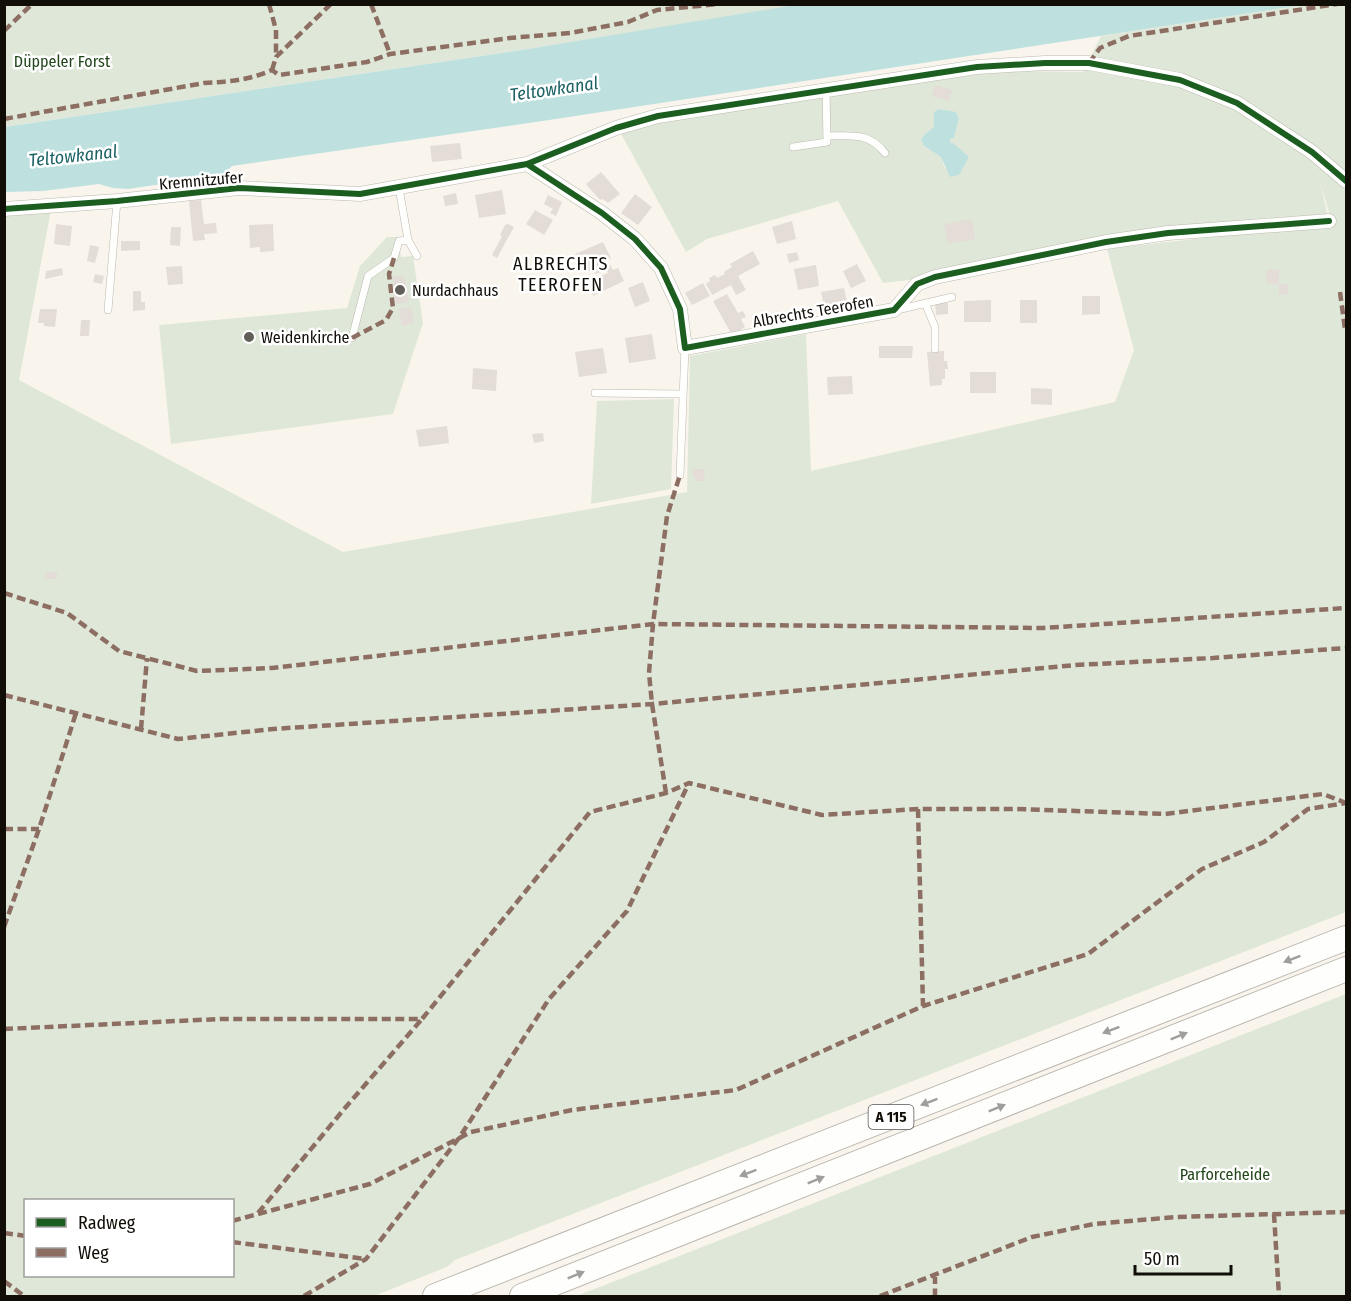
<svg xmlns="http://www.w3.org/2000/svg" width="1351" height="1301" font-family="'Fira Sans Condensed',sans-serif">
<rect width="100%" height="100%" fill="#f9f5ed"/>
<!-- green -->
<path fill="#dfe8d8" fill-rule="evenodd" d="M5,5H801L528,49L5,127Z
M1303,5H1346V912L455,1260L447,1267L374,1296H5V213L51,210L19,380L343,552L687,492L690,356L806,334L811,471L1115,402L1134,350L1107,249L1332,223L1320,182L1329,221L1168,233L935,277L883,283L838,201L707,239L686,252L620,132L658,121L987,73L1013,71L1083,72L1101,36ZM956,112L959,118L954,138H951L950,143L969,157L945,168L941,157L924,146L921,140L925,134ZM26,1200H232V1276H26Z
M387,237H399L401,257L413,256L423,323L393,414L171,444L159,325L347,308L360,266Z
M674,399L671,489L591,504L597,401Z
M1346,994V1296H576L641,1271Z"/>
<!-- water -->
<path fill="#bee1e0" d="M801,4L1303,5L536,122L232,166L226,172L216,176L128,189L113,188L99,184L43,191L5,192V127L528,49Z
M939,109L956,112L959,118L954,138H951L950,143H953L969,157L959,175L950,177L941,157L924,146L921,140L925,134L934,127V112Z"/>
<!-- building -->
<path fill="#e4dcd7" d="M935,85L952,90L949,101L932,96Z
M460,143L462,159L432,162L430,146Z
M601,172L620,194L608,203L603,199L600,200L586,184Z
M502,190L506,214L479,218L475,195Z
M456,193L458,204L445,206L443,196Z
M635,194L652,207L638,225L621,213Z
M548,195L562,202L556,216L550,213L553,209L544,204Z
M201,200L204,224L216,223L217,233L204,234L205,240L193,241L189,201Z
M535,210L553,220L544,235L526,224Z
M972,219L975,239L948,244L944,224Z
M792,221L796,239L777,244L772,227Z
M56,224L72,226L70,246L54,244Z
M273,224L274,251L260,252V247L250,248L249,225Z
M508,224L514,227L497,258L492,255L502,236L500,235L505,225Z
M171,227H181L180,246L170,245Z
M121,241H140V250L121,251Z
M603,242L611,258L598,267L601,272L595,274L593,269L584,273L575,254Z
M90,245L99,247L95,263L87,261Z
M753,251L760,264L738,276L746,290L736,295L731,285L712,295L706,284L710,281L709,278L715,275L717,278L725,274L724,272L732,267L730,264Z
M797,252L799,260L789,263L787,254Z
M857,264L866,281L851,288L843,271Z
M610,265L613,270L618,268L624,281L593,296L587,282L608,273L605,267Z
M816,265L819,286L798,290L794,269Z
M182,266L183,284L168,285L166,267Z
M62,268L63,275L45,279L46,271Z
M1279,269V284H1288V294L1279,295L1278,284H1267L1266,270Z
M95,274L104,276L102,284L93,282Z
M404,275L409,302L396,304L392,277Z
M643,282L650,301L635,307L628,288Z
M703,283L710,296L692,305L685,293Z
M844,288L848,306L825,310L821,292Z
M133,291H141V302H145V310L133,311Z
M727,294L738,313L743,311L746,317L741,319L745,327L732,335L713,301Z
M1082,296H1100V314L1082,315Z
M991,300V322H964V301Z
M1020,300H1037V323H1020Z
M935,303H948V314L936,315Z
M411,307L414,323L402,326L399,309Z
M40,309H57L55,327L44,326V323H38Z
M81,320H90L89,336H80Z
M652,334L656,359L629,363L625,338Z
M879,346H913L912,358H879Z
M603,348L607,373L579,377L575,352Z
M944,351V361H947L948,369H945V379H942V385L930,386L927,352Z
M473,368L497,370L496,391L472,389Z
M970,372H996V393H970Z
M852,376L853,394L828,395L827,377Z
M1031,388L1052,389V405L1031,404Z
M447,426L449,443L419,447L416,430Z
M543,433L544,441L534,443L532,434Z
M693,469H705L704,481H695V477H693Z
M45,572H57V579H45Z"/>
<g fill="none" stroke-linecap="round" stroke-linejoin="round">
<defs>
<path id="service" d="M827,136C852,136 869,132 885,153
M793,147L827,142L826,90
M399,188L408,240L417,256
M925,303L935,327V349
M108,310L117,201
M897,310L952,297
M352,338L368,276L394,258L399,241L408,240
M595,393L682,394
M680,475L685,348"/>
<path id="minor" d="M527,164L602,213L635,239L661,268L680,309L685,348L894,310L917,284L935,277L1106,242L1168,233L1329,221
M4,209L117,201L239,188L360,194L527,164L616,128L658,116L977,67L1045,63H1089L1180,80L1237,103L1312,152L1346,181"/>
<path id="motorway" d="M435,1296L1346,938
M522,1296L1346,969"/>
</defs>
<!-- service casing -->
<use href="#service" stroke="#bbb8b0" stroke-width="8"/>
<!-- minor casing -->
<use href="#minor" stroke="#bbb8b0" stroke-width="15"/>
<!-- motorway casing -->
<use href="#motorway" stroke="#bbb8b0" stroke-width="26"/>
<!-- path -->
<path stroke="#dfdddb" stroke-width="2" stroke-dasharray="3 4.5" stroke-linecap="butt" d="M1346,326V330"/>
<!-- service -->
<use href="#service" stroke="#fefefc" stroke-width="7"/>
<!-- minor -->
<use href="#minor" stroke="#fefefc" stroke-width="14"/>
<!-- motorway -->
<use href="#motorway" stroke="#fefefc" stroke-width="24"/>
<!-- quiet -->
<path stroke="#8d6e63" stroke-width="4.5" stroke-dasharray="9 4.5" stroke-linecap="butt" d="M269,4L276,30V57
M371,4L390,54
M4,31L32,4
M1089,63L1100,48L1129,36L1337,4
M272,70L276,57L331,4
M4,119L204,83C228,82 250,80 272,70L279,75L367,62L390,54L510,38L570,33L628,22L657,10L718,4
M1340,292L1345,329
M352,338L386,320L393,308L389,274L394,258
M4,593L67,613L119,651L197,671L272,668L653,624L1043,628L1346,608
M4,695L178,739L273,729L652,704L1076,665L1213,658L1346,648
M141,729L147,658
M666,793L652,704L649,673L653,624L667,516L680,475
M918,809L923,1006
M4,829H39
M4,927L39,829L76,713
M4,1029L220,1019H422L590,812L666,793L689,783L822,815L918,809H1016L1165,814L1323,794L1346,803
M258,1213L345,1108L422,1019
M1274,1214L1279,1296
M232,1221L370,1184L471,1132L572,1110L736,1090L923,1006L1088,954L1202,869L1264,842L1308,809L1346,803
M4,1233L26,1236
M232,1242L366,1259
M935,1275V1296
M4,1281L24,1296
M304,1296L366,1259L459,1138L549,999L627,911L689,783
M880,1296L1032,1237L1094,1224L1176,1217L1346,1212"/>
<defs>
<path id="cycleway" d="M527,164L602,213L635,239L661,268L680,309L685,348L894,310L917,284L935,277L1106,242L1168,233L1329,221
M4,209L117,201L239,188L360,194L527,164L616,128L658,116L977,67L1045,63H1089L1180,80L1237,103L1312,152L1346,181"/>
</defs>
<!-- cycleway casing -->
<use href="#cycleway" stroke="#fff" stroke-width="10"/>
<!-- cycleway -->
<use href="#cycleway" stroke="#1b5e20" stroke-width="6"/>
</g>
<!-- one-way arrows -->
<defs><path id="oneway-solid" d="M-6-.8H1V-3.2L6.5 0L1 3.2V.8H-6Z" transform="scale(1.5)"/></defs>
<g fill="#9f9e9a">
<use href="#oneway-solid" transform="translate(1292 959) rotate(159)"/>
<use href="#oneway-solid" transform="translate(1111 1030) rotate(159)"/>
<use href="#oneway-solid" transform="translate(1179 1036) rotate(-22)"/>
<use href="#oneway-solid" transform="translate(929 1102) rotate(159)"/>
<use href="#oneway-solid" transform="translate(997 1108) rotate(-22)"/>
<use href="#oneway-solid" transform="translate(748 1173) rotate(159)"/>
<use href="#oneway-solid" transform="translate(816 1180) rotate(-22)"/>
<use href="#oneway-solid" transform="translate(576 1275) rotate(-22)"/>
</g>
<!-- markers -->
<g fill="#625e58" stroke="#fff" stroke-width="2">
<circle cx="400" cy="290" r="6"/>
<circle cx="249" cy="337" r="6"/>
</g>
<g text-anchor="middle" stroke-width="5" stroke-linejoin="round" paint-order="stroke">
<!-- shield labels -->
<rect fill="#fff" stroke="#585651" stroke-width="1.5" x="868.5" y="1105" width="45" height="24" rx="4.5"/>
<g font-size="15" font-weight="bold" fill="#110d07">
<text x="891" y="1122">A 115</text>
</g>
<!-- park labels -->
<g font-size="16" fill="#22471a" stroke="#fff">
<text x="62" y="67">Düppeler Forst</text>
<text x="1225" y="1180">Parforceheide</text>
</g>
<!-- street labels -->
<g font-size="16" fill="#110d07" stroke="#fff">
<text transform="translate(201 180) rotate(-5)" y="6">Kremnitzufer</text>
<text transform="translate(813 311) rotate(-10)" y="6">Albrechts Teerofen</text>
</g>
<!-- poi labels -->
<g font-size="16" fill="#110d07" stroke="#fff" text-anchor="start">
<text x="412" y="296">Nurdachhaus</text>
<text x="261" y="343">Weidenkirche</text>
</g>
<!-- water labels -->
<g font-size="18" font-style="italic" fill="#1c6264" stroke="#fff">
<text transform="translate(554 89) rotate(-8)" y="6">Teltowkanal</text>
<text transform="translate(73 156) rotate(-6)" y="6">Teltowkanal</text>
</g>
<!-- neighbourhood labels -->
<g font-size="18" letter-spacing="1.5" fill="#110d07" stroke="#fff">
<text x="561" y="270">ALBRECHTS<tspan x="561" dy="21">TEEROFEN</tspan></text>
</g>
</g>
<!-- border -->
<rect width="1351" height="1301" fill="none" stroke="#110d07" stroke-width="12"/>
<!-- legend -->
<rect x="24" y="1199" width="210" height="78" fill="#ffffff" stroke="#a09e9c" stroke-width="1.5"/>
<rect x="36" y="1218" width="30" height="9" fill="#1b5e20" stroke="#a09e9c" stroke-width="1.5"/>
<text x="78" y="1229" font-size="18" fill="#110d07">Radweg</text>
<rect x="36" y="1248" width="30" height="9" fill="#8d6e63" stroke="#a09e9c" stroke-width="1.5"/>
<text x="78" y="1259" font-size="18" fill="#110d07">Weg</text>
<!-- scale -->
<path d="M1135 1265v9h96v-9" fill="none" stroke="#110d07" stroke-width="3"/>
<text x="1144" y="1265" font-size="18" fill="#110d07" stroke="#ffffff" stroke-width="4.5" paint-order="stroke">50 m</text>
</svg>
